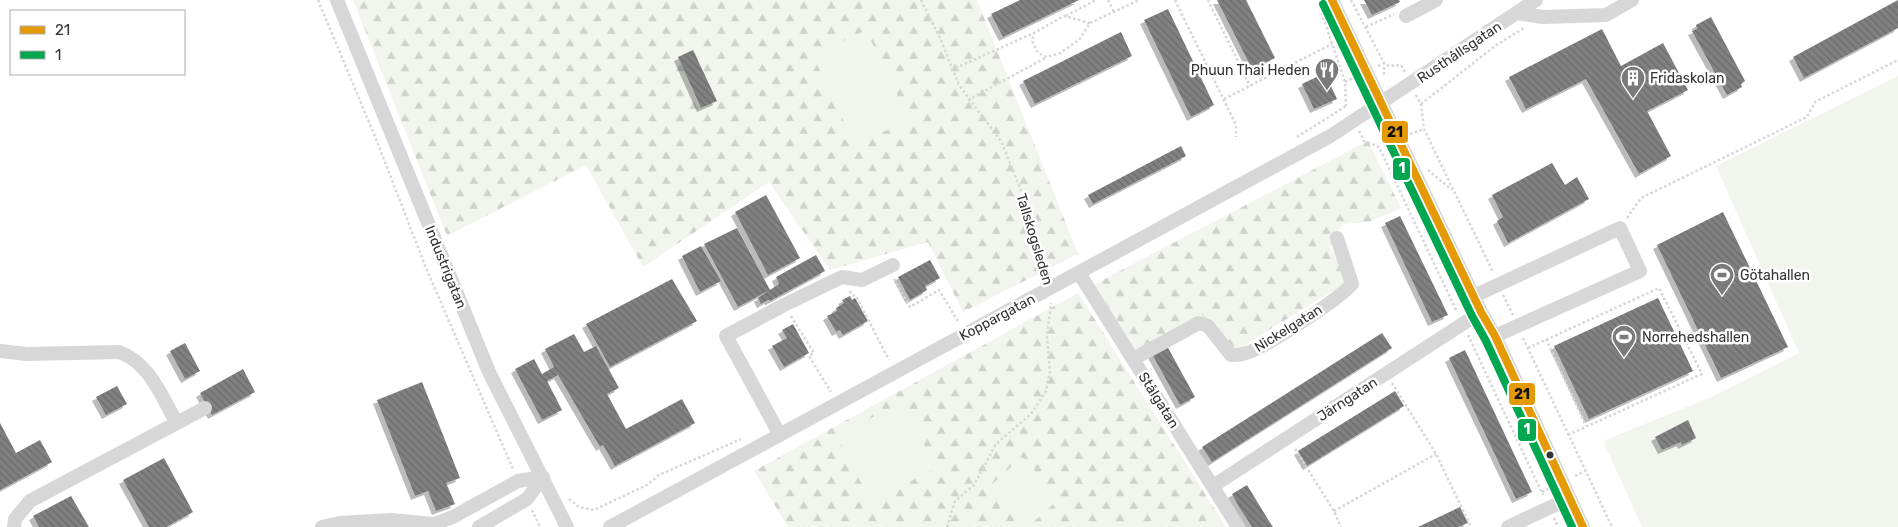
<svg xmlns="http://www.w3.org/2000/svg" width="1898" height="527" font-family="Rubik,sans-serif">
<defs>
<pattern id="forest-firs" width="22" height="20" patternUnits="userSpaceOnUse" patternTransform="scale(1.25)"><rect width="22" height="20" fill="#f1f5ed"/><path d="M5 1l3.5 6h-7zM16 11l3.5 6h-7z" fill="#cfd2cc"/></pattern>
<pattern id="building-back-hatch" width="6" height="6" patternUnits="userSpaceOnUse" patternTransform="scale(1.25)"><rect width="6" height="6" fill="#818181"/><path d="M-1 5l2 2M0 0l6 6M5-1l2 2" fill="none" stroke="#6a6a6a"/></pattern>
<filter id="shadow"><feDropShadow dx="-4" dy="4" stdDeviation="0" flood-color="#0004"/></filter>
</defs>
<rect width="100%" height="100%" fill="#fff"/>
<!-- forest -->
<path fill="url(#forest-firs)" d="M353,0H977L1078,254L963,312L928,242L830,270L769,182L643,267L586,165L447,236Z
M1368,141L1401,208L1369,222L1343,224L1330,247L1348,282L1236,350L1202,315L1137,352L1095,284Z
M1078,293L1226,527H788L754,471Z"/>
<!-- garden -->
<path fill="#f1f5ed" d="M866,30L909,120L855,145L813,56Z
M1898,76V527H1642L1603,441L1709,398L1799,353L1716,166Z
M902,402L936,468L871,502L837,436Z
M1022,457L1060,498L1028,527L990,486Z"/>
<!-- building -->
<path fill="url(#building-back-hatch)" filter="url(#shadow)" d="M1020,0H1079L1003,37L991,14Z
M1217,0H1246L1275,58L1252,69Z
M1364,0H1399L1400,2L1372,15Z
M1898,0V28L1804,78L1793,57Z
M1168,9L1214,105L1191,117L1144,20Z
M1711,17L1745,81L1741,84L1742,87L1727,95L1692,31L1697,29L1696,25Z
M1602,29L1621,66L1663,43L1688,90L1647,111L1671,156L1639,174L1586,79L1526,109L1509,77Z
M1121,32L1132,56L1035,104L1023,81Z
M693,50L717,101L701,108L678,57Z
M1325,73L1337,99L1314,109L1302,84Z
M1181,146L1186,156L1093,204L1088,195Z
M1552,163L1565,185L1577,177L1589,199L1508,243L1497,221L1503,217L1492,195Z
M766,195L800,258L768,275L735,212Z
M1723,212L1788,347L1721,378L1657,245Z
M1400,216L1448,315L1432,322L1385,223Z
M737,228L770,290L779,284L776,277L816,255L825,271L770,301L768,300L761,304L758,298L768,291L738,307L704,244Z
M701,246L721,281L700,292L682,256Z
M930,260L940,278L925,286L927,290L910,300L898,277Z
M672,279L697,321L610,367L586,324Z
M850,296L852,300L855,298L868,321L843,335L840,330L836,332L827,316L837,311L836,308L844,303L842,300Z
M1658,298L1693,371L1589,419L1554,346Z
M793,324L809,353L784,367L772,346L787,338L782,330Z
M1382,333L1392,348L1212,462L1202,447Z
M574,334L584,352L596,346L619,388L607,394L626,429L682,399L695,423L615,466L603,445L600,447L558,375L547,381L562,410L542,420L515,369L534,359L542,374L554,367L545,349Z
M185,343L200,371L185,379L170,351Z
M1167,346L1195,397L1180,405L1152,354Z
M1465,350L1532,492L1516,499L1449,358Z
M243,369L255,392L212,415L200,393Z
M422,382L460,478L446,483L455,504L436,511L428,491L415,496L377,400Z
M117,386L127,404L106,415L96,397Z
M1395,391L1404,406L1307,466L1298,451Z
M1688,420L1696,438L1682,445L1681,442L1662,450L1655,437Z
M0,423L16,453L40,440L52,462L0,490Z
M164,458L193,512L166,527H149L123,480Z
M1247,485L1269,521L1273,527H1252L1239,507L1232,494Z
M71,496L89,527H39L33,516Z
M1460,507L1468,523L1458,527H1418Z"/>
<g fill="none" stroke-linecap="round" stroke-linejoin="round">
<!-- path -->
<path stroke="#d6d6d6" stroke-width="2.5" stroke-dasharray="2.5 2.5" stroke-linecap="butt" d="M318,0L376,139L426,268L513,469
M921,0L940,38L959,85L1001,141L1022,193L1048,275
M1108,0L1114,12
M1175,0L1236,125V137
M1208,0L1250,86
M1351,0L1384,63V75
M1320,8L1345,82L1346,106
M1066,16L1096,0
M1090,23L1064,16L1034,33L1032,41L1038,53L1047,57L1060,53L1079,40L1090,23L1139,0
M1366,27L1394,14
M1378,66L1384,63L1389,66L1401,65L1405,72
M951,70L1034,33
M1345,82L1355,77
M1416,95L1421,104L1424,129L1493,272
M1224,99L1332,44
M968,100L1047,57
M1421,104L1495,46L1524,28
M1359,131L1364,141L1379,147L1457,312
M1410,134L1424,129
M1297,137L1346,106
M1428,170L1452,190
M1627,218L1641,198L1807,117L1815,102L1898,60
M894,279L910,307L939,290L959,323
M850,291L852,295L856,296L889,360
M1503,295L1513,315
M791,316L814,353L809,356L831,392
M1468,335L1543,495
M1523,338L1612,527
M1546,339L1586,426
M1528,348L1659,288L1702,374L1568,435
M1392,383L1436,454L1471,527
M1295,449L1334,511L1341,527
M1575,476L1585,471
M1542,492L1552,487
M569,499L579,507L594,510L647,485L659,475L741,439
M532,510L540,527
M1334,511L1436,454
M1554,518L1558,527
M947,527L955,501L974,485L996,444L1031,414L1046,391L1050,372L1047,337L1051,303"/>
<!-- minor -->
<path stroke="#d7d7d7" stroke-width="14" d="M337,0L489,372L567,527
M1332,0L1481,312L1495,336L1583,527
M1516,13L1543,17L1606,15L1632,0
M1406,16L1436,0
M1079,273L1238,527
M1474,296L1620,228L1640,271L1495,336
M0,351L27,354L119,352C150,363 161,396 177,423
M1133,359L1199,323L1208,326L1231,355C1236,355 1241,355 1246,353C1265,348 1339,299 1352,284L1337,238
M780,435L726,336L784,305L842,277L862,280L893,265
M1213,486L1481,312
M14,527L15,519L30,501L205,408
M322,527L339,523L391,520L434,524L453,517L518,481L543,477
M479,527L527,499L543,477
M610,527L1332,135L1536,0
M1508,527L1570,498"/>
<defs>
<path id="bus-1" d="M1332,0L1481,312L1495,336L1583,527"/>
<path id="bus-2" d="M1323,4L1472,316L1486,341L1572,527"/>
</defs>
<!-- bus-1 casing -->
<use href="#bus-1" stroke="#fff" stroke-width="11"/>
<!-- bus-2 casing -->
<use href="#bus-2" stroke="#fff" stroke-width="11"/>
<!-- bus-1 -->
<use href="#bus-1" stroke="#e39a05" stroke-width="8"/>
<!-- bus-2 -->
<use href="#bus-2" stroke="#00a650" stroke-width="8"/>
</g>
<!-- icons -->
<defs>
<symbol id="restaurant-pin" viewBox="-11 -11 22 30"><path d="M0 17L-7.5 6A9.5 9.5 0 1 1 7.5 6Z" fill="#7a7a7a" stroke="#fff"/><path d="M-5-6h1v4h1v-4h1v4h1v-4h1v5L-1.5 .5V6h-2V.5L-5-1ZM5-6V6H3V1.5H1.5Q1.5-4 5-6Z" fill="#fff"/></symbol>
<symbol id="building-pin" viewBox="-11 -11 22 30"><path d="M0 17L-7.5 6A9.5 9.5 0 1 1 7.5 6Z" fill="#7a7a7a" stroke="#fff"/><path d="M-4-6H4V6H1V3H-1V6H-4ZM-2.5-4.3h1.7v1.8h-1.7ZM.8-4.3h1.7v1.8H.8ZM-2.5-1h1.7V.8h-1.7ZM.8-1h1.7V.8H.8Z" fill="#fff"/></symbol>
<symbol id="stadium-pin" viewBox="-11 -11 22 30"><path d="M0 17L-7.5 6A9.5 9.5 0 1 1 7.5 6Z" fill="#7a7a7a" stroke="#fff"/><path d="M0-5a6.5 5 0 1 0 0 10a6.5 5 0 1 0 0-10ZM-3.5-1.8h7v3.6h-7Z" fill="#fff"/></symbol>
</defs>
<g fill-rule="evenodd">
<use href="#restaurant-pin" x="1313" y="56" width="28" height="38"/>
<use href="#building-pin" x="1619" y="64" width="28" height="38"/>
<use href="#stadium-pin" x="1708" y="261" width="28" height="38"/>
<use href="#stadium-pin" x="1610" y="323" width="28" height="38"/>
</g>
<!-- markers -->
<circle fill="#333" stroke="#fff" stroke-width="2" cx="1550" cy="455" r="4.5"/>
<g text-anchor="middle" stroke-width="5" stroke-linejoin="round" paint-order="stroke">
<!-- street labels -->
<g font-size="14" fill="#333" stroke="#fff">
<text transform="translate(1459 52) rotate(-34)" y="5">Rusthållsgatan</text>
<text transform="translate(1035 239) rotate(73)" y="5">Tallskogsleden</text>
<text transform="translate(446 267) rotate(68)" y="5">Industrigatan</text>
<text transform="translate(997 317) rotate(-28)" y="5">Koppargatan</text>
<text transform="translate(1288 328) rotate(-32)" y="5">Nickelgatan</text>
<text transform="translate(1347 399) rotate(-33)" y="5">Järngatan</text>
<text transform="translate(1159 400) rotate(58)" y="5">Stålgatan</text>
</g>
<!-- poi labels -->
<g font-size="14" fill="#333" stroke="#fff" text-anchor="start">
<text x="1310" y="75" text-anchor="end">Phuun Thai Heden</text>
<text x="1650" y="83">Fridaskolan</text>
<text x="1740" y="280">Götahallen</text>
<text x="1642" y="342">Norrehedshallen</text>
</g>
</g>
<g stroke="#fff" stroke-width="2">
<rect x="1381" y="120" width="28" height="24" rx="5" fill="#e39a05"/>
<rect x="1392" y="157" width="19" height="24" rx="5" fill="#00a650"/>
<rect x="1508" y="382" width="28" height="24" rx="5" fill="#e39a05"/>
<rect x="1517" y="418" width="20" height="24" rx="5" fill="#00a650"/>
</g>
<g font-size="14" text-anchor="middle" font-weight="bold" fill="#fff">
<text x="1402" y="173">1</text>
<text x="1527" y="434">1</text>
</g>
<g font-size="14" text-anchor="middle" font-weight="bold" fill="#111">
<text x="1395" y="137">21</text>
<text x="1522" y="399">21</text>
</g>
<!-- legend -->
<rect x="10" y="10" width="175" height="65" fill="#ffffff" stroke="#adadad"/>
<rect x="20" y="26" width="25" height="8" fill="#e39a05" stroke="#adadad"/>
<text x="55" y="35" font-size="15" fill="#333333">21</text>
<rect x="20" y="51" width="25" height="8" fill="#00a650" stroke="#adadad"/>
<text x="55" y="60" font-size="15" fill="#333333">1</text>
</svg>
